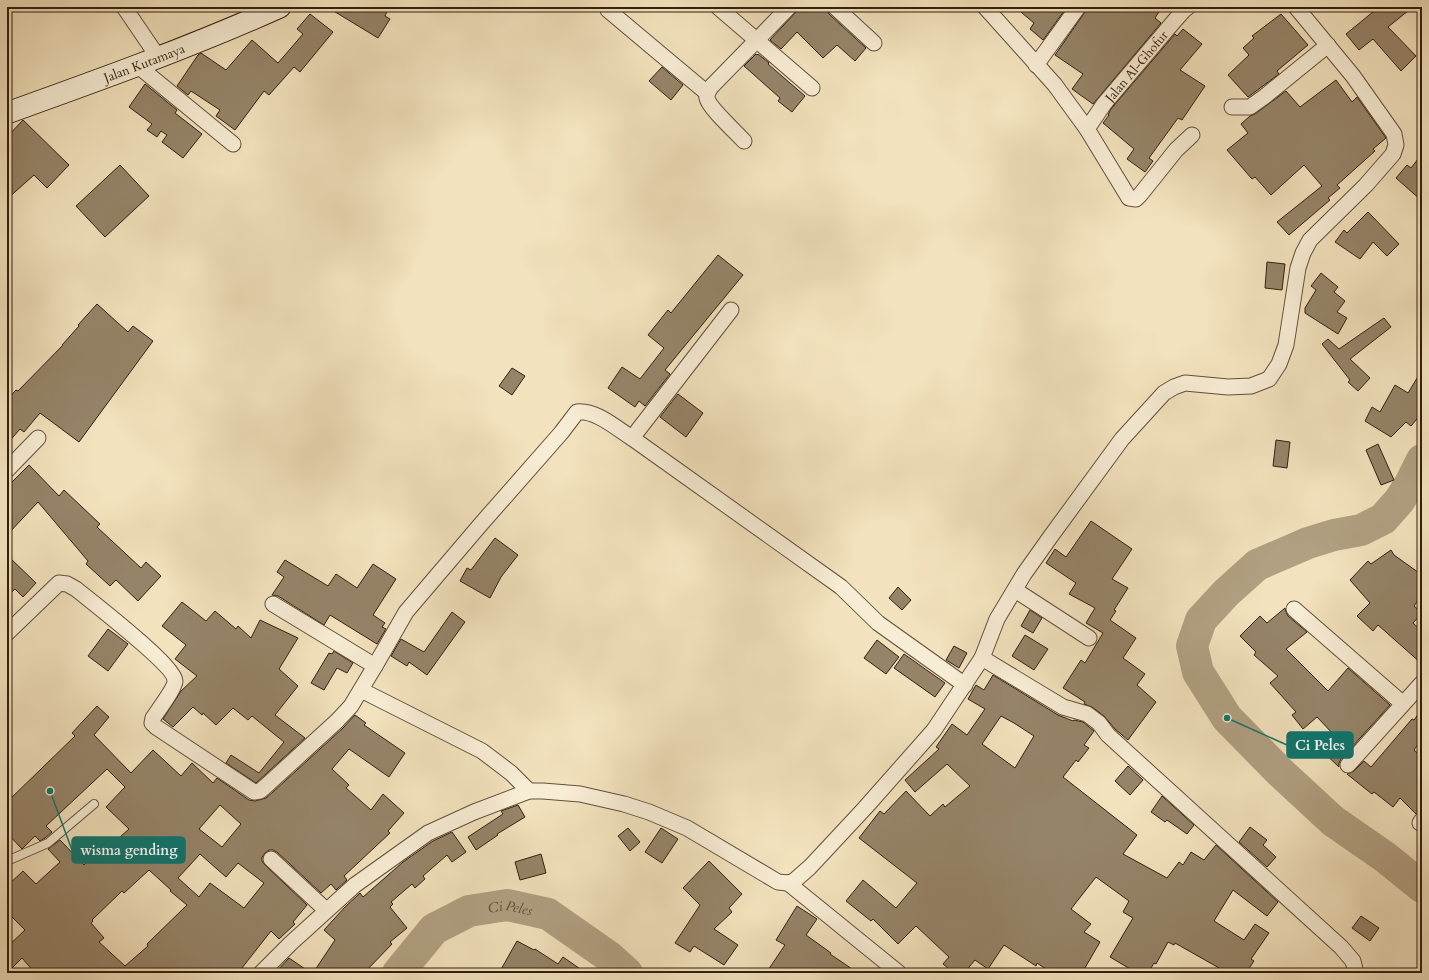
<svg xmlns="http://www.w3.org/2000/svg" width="1429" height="980" font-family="Cardo,serif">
<rect width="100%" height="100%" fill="#f2e2bd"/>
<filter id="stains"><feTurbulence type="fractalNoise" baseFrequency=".005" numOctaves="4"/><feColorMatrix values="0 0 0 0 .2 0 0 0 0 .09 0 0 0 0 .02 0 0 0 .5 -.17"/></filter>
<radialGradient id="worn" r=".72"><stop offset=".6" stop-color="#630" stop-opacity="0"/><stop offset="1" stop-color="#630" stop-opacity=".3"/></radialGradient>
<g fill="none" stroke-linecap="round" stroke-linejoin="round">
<!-- river -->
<g stroke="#b1a082" stroke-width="32">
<path d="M1422,460L1410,484L1399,501L1383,519L1361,530L1334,535L1308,543L1257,565L1226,593L1201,620L1192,646L1198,672L1227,718L1280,772L1333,821L1385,857L1422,887"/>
<path id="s1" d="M398,973L434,929L469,911L507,905L548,914L608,956L627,973"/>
</g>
</g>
<!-- building -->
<path fill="#968469" stroke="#321f0e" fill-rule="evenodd" d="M327,7H389L385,16L390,19L378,38Z
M799,7H826L829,14L866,48L855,61L837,45L823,58L797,32L781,49L770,40L795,13Z
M1015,7H1067L1043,40L1030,29L1034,23Z
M1087,7H1162L1155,18L1161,23L1093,104L1072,89L1083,74L1055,55L1085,12Z
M1379,7H1413L1388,27L1416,56L1401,71L1373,39L1359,50L1346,34Z
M310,14L333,32L300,72L294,67L269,95L264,91L235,130L216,116L220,110L191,91L188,95L177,86L198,55L201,53L226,70L252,40L278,63L303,34L297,29Z
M1281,14L1308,45L1277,71L1279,74L1248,97L1228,75L1249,55L1243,48L1254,38L1252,36Z
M1183,29L1202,44L1180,70L1205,86L1182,120L1178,118L1149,158L1153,161L1145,172L1127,159L1134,149L1103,123L1109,115H1108L1111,109L1175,34L1177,36Z
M756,54L757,55L758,54L769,63L768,64L805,96L792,112L778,101L780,98L744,66Z
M662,67L683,85L671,100L649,81Z
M1336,80L1352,102L1357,97L1386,138L1373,149L1375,151L1337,185L1340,188L1328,198L1330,200L1289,235L1277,222L1322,186L1304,165L1271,195L1255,177L1252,179L1227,150L1248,133L1241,124L1250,116L1255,114L1286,91L1300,107Z
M145,84L177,110L175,113L202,134L183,158L162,142L167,135L161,131L157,137L147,130L152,124L129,107Z
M23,120L69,165L47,188L34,175L7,199V137Z
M1422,154V201L1396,178L1407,165L1411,168Z
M120,165L149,196L105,237L76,206Z
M1368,212L1399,244L1387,256L1373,242L1360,259L1335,242L1344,230L1347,233Z
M718,255L743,275L665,370L670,374L645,406L639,401L635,407L608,388L622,367L640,379L664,348L648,335L668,310L671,313Z
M1267,262L1285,264L1282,290L1265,288Z
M1321,273L1338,287L1334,292L1345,301L1337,312L1347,318L1338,334L1305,313V308L1316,290L1311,286Z
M97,304L128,332L133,326L153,341L79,442L40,413L24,432L20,429L7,444V400L16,390L18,391L63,345H62L79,326L78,325Z
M1384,318L1391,327L1350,359L1370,378L1358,391L1348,382L1350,380L1322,344L1328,339L1339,349Z
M512,368L525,376L512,395L499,386Z
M1422,370V413L1411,426L1406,422L1391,437L1365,421L1372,407L1380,412L1395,385L1408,393Z
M678,394L703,413L686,437L660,417Z
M1276,440L1290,442L1287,468L1273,466Z
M1378,444L1394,480L1381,485L1366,450Z
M29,465L59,496L64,490L100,524L97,527L141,568L146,562L161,576L138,601L116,580L110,586L86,564L88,561L38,502L7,535V487Z
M1091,521L1132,549L1112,579L1128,588L1114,610L1116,611L1110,620L1136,638L1123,658L1145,674L1137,685L1156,702L1128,740L1115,729L1104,716L1092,707L1084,704L1085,702L1063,688L1081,660L1085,663L1103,633L1086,623L1095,608L1069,594L1076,583L1046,563L1055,549L1066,557Z
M495,538L518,555L501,577L490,598L460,581L467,568L471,570Z
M1391,550L1394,555L1422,575V595L1414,606L1422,613L1413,623L1422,631V664L1378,625L1373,631L1357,616L1370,603L1350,580L1368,561L1371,564Z
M7,555L36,583L23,597L15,589L7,596Z
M285,560L328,586L336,574L357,588L373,564L396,579L373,615L385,623L382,627L386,629L377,644L330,615L324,625L278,596L272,595L284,577L277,572Z
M898,587L911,600L902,610L889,598Z
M182,602L206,621L215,611L236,629L238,626L251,638L260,620L298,638L279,669L298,686L275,715L305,738L256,783L226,763L231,755L259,773L284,742L252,716L248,720L233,708L216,725L203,713L202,715L193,707L173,727L163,719L181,691L197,676L175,659L186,645L162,626Z
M1285,608L1286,612L1288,616L1307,632L1286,649L1328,691L1348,668L1390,705L1341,759L1339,763V767L1321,750L1335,736L1317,717L1303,729L1292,715L1296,712L1270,683L1278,676L1254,655L1256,652L1240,636L1260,616L1267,623Z
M1030,610L1042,618L1033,633L1021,626Z
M452,612L465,622L427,675L409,662L407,666L391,656L401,639L424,652Z
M108,629L128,644L108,671L88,656Z
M1025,635L1048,649L1034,670L1012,656Z
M877,640L899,657L886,674L864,658Z
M954,646L967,653L959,668L946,660Z
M334,651L353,663L347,673L337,668L324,690L311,683L329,653L332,654Z
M904,654L945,683L935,697L894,668Z
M993,675L1058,715L1073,721L1074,720L1083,722L1094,731L1084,745L1089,748L1078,762L1076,760L1063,777L1137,835L1123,854L1167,878L1179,862L1183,865L1191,852L1204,860L1216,845L1278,902L1267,916L1233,890L1214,921L1244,940L1255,924L1269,933L1251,959L1254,961L1246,973H1228L1175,943L1174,945L1168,942L1156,964L1154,963L1148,973H1137L1110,957L1133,918L1123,912L1129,901L1096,877L1071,909L1091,924L1084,932L1100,942L1082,973H1052L1037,963L1036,966L1004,945L988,969L975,960L964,973H954L943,964L949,957L916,926L898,944L873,919L871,921L846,901L863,880L896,908L917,883L859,838L880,811L884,814L906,791L930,816L943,804L945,807L970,786L947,764L915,792L905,780L939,749L936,747L952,724L967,735L985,709L968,699L976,685L984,690ZM1001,716L1014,723L1034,736L1015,768L982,744Z
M97,706L109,717L94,735L131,773L153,750L181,776L192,763L213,783L217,778L249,800L255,801L266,798L273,792L343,728L355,715L366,723L364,725L405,753L389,777L349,749L332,769L349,785L346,788L371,810L383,794L404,813L388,831L390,833L344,876L347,880L336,890L331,884L321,893L277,852L273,850H269L265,853L262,857V861L265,865L307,905L293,922L295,924L279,939L271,931L238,973H35L22,958L7,973V947L25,930L7,912V886L23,871L36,884L60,862L48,849L60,840L84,865L98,850L102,853L129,829L106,807L125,787L107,769L46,826L52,832L45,838L40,841L35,836L22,849L7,833V802L75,736L72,733ZM220,805L241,824L222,847L199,829ZM200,854L226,877L238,863L264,883L244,908L210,883L199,897L178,878ZM149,870L171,890L170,891L187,905L147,944L148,946L125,966L99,942L104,938L91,923L93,921L92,920L122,891L124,893Z
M1422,709V739L1414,750L1422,757V811L1416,814L1400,798L1393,807L1374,792L1372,794L1347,774L1354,771L1364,761L1371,767L1412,719L1414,720Z
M1128,766L1143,780L1130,795L1115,781Z
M1162,796L1194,825L1187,834L1167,820L1165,822L1151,812Z
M518,805L525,817L497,834L498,835L476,850L468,837L503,814L501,811Z
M1250,827L1267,840L1263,845L1276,857L1267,867L1239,842Z
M628,828L640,842L630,851L618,836Z
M661,828L678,839L662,863L645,852Z
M452,832L466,852L452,862L447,855L423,876L425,879L415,888L412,884L391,902L393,904L390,907L407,928L390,942L392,944L364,973H313L335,940L324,930L345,907L360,893L363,897L403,862L433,841Z
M541,854L546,873L520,880L515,862Z
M709,861L742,894L729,908L732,912L714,929L738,945L724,965L694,946L690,952L675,943L700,905L683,888Z
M797,906L817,919L806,935L831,953L830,954L858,973H766L785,945L776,940Z
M1361,916L1379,928L1370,941L1352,928Z
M517,941L534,950L535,949L558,964L563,957L586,973H499Z
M289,958L311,973H275Z"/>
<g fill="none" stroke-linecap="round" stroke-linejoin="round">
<defs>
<path id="service" d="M7,861L48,843L94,804"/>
<g id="minor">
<path d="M124,7L158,57"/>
<path d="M718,7L812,88"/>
<path d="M835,7L874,43"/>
<path d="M985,7L1055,85L1087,129L1129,198L1136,199L1140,195L1176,150L1192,135"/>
<path d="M608,10L707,93"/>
<path d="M1036,65L1078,7"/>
<path d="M138,66L233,144"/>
<path d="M1232,107H1250L1264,97L1328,45"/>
<path id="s2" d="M1087,129L1104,104L1176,19L1184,10L1188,7"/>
<path d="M744,141C737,133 709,108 707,98C706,94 709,91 711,87L789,7"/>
<path d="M632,438L731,310"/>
<path d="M7,470L38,438"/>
<path d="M1015,590L1089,638"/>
<path d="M1294,609L1402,703"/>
<path d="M7,633L59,583L67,584L76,589C92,602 175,666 175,681C175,688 157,712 153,718L152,723L156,727L254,792L260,791L267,785L337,721L351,706L375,666L273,604"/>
<path d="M982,658L1063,707L1087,714L1099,723L1108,735L1341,947L1353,961L1356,973"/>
<path d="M375,666L406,612L481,524L561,433L577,412C596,410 616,428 632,438L841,587L878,623L965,685"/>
<path d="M361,690L482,751L511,773L529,791"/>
<path d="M1348,765L1422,683"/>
<path d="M1420,823L1422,820"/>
<path d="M271,859L326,910"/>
<path d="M788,883L899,973"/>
<path d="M261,973L291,943L355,885L428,833L474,812L529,791H543L580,794L624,804L649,812L687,828L778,882L788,883L794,881L810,867L865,808L934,730L982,658L997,619L1024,574L1051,536L1122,439L1164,393L1174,387L1185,383L1228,387L1251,386L1269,379L1279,364L1286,345L1298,268L1303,253L1310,240L1366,185L1393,154L1396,145L1394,134L1353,76L1296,7"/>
</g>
<g id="secondary">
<path id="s3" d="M7,113C99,80 191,47 280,7"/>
</g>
</defs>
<!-- service casing -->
<use href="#service" stroke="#62503a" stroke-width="10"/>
<!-- minor casing -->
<use href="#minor" stroke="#62503a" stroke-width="17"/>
<!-- secondary casing -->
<use href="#secondary" stroke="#321f0e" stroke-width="23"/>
<!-- service -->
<use href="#service" stroke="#f7ecd4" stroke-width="8"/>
<!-- minor -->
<use href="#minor" stroke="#f7ecd4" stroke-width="15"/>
<!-- secondary -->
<use href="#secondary" stroke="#f7ecd4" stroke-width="21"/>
</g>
<g text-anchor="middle" stroke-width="4" stroke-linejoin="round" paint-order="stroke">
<!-- street labels -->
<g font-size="13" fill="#321f0e" stroke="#f7ecd4">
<text dy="5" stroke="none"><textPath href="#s3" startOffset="146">Jalan Kutamaya</textPath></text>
<text dy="5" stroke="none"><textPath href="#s2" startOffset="80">Jalan Al-Ghofur</textPath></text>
</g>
<!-- water labels -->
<g font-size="14" font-style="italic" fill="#5e4c37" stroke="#f7ecd4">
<text dy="5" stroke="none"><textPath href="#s1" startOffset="138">Ci Peles</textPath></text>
</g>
</g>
<!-- callouts -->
<path fill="none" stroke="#0f766e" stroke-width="1.5" d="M1227 718L1287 745M50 791L72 850"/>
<g fill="#0f766e" stroke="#f7ecd4" stroke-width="1.5">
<circle cx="1227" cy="718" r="4"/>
<circle cx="50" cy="791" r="4"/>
</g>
<g fill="#0f766e" stroke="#0f766e" stroke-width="1.5">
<rect x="1287" y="732" width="66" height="26" rx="4"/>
<rect x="72" y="837" width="113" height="26" rx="4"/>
</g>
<g font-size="14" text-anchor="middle" font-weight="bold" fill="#fff">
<text x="1320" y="750">Ci Peles</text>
<text x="129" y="855">wisma gending</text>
</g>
<!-- margin -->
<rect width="1429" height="980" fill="none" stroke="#f2e2bd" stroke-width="24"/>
<rect x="8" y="8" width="1413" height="964" fill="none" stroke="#321f0e" stroke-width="2"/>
<rect x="12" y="12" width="1405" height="956" fill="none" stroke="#321f0e"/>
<rect width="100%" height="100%" filter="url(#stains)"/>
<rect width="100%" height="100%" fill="url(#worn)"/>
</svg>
